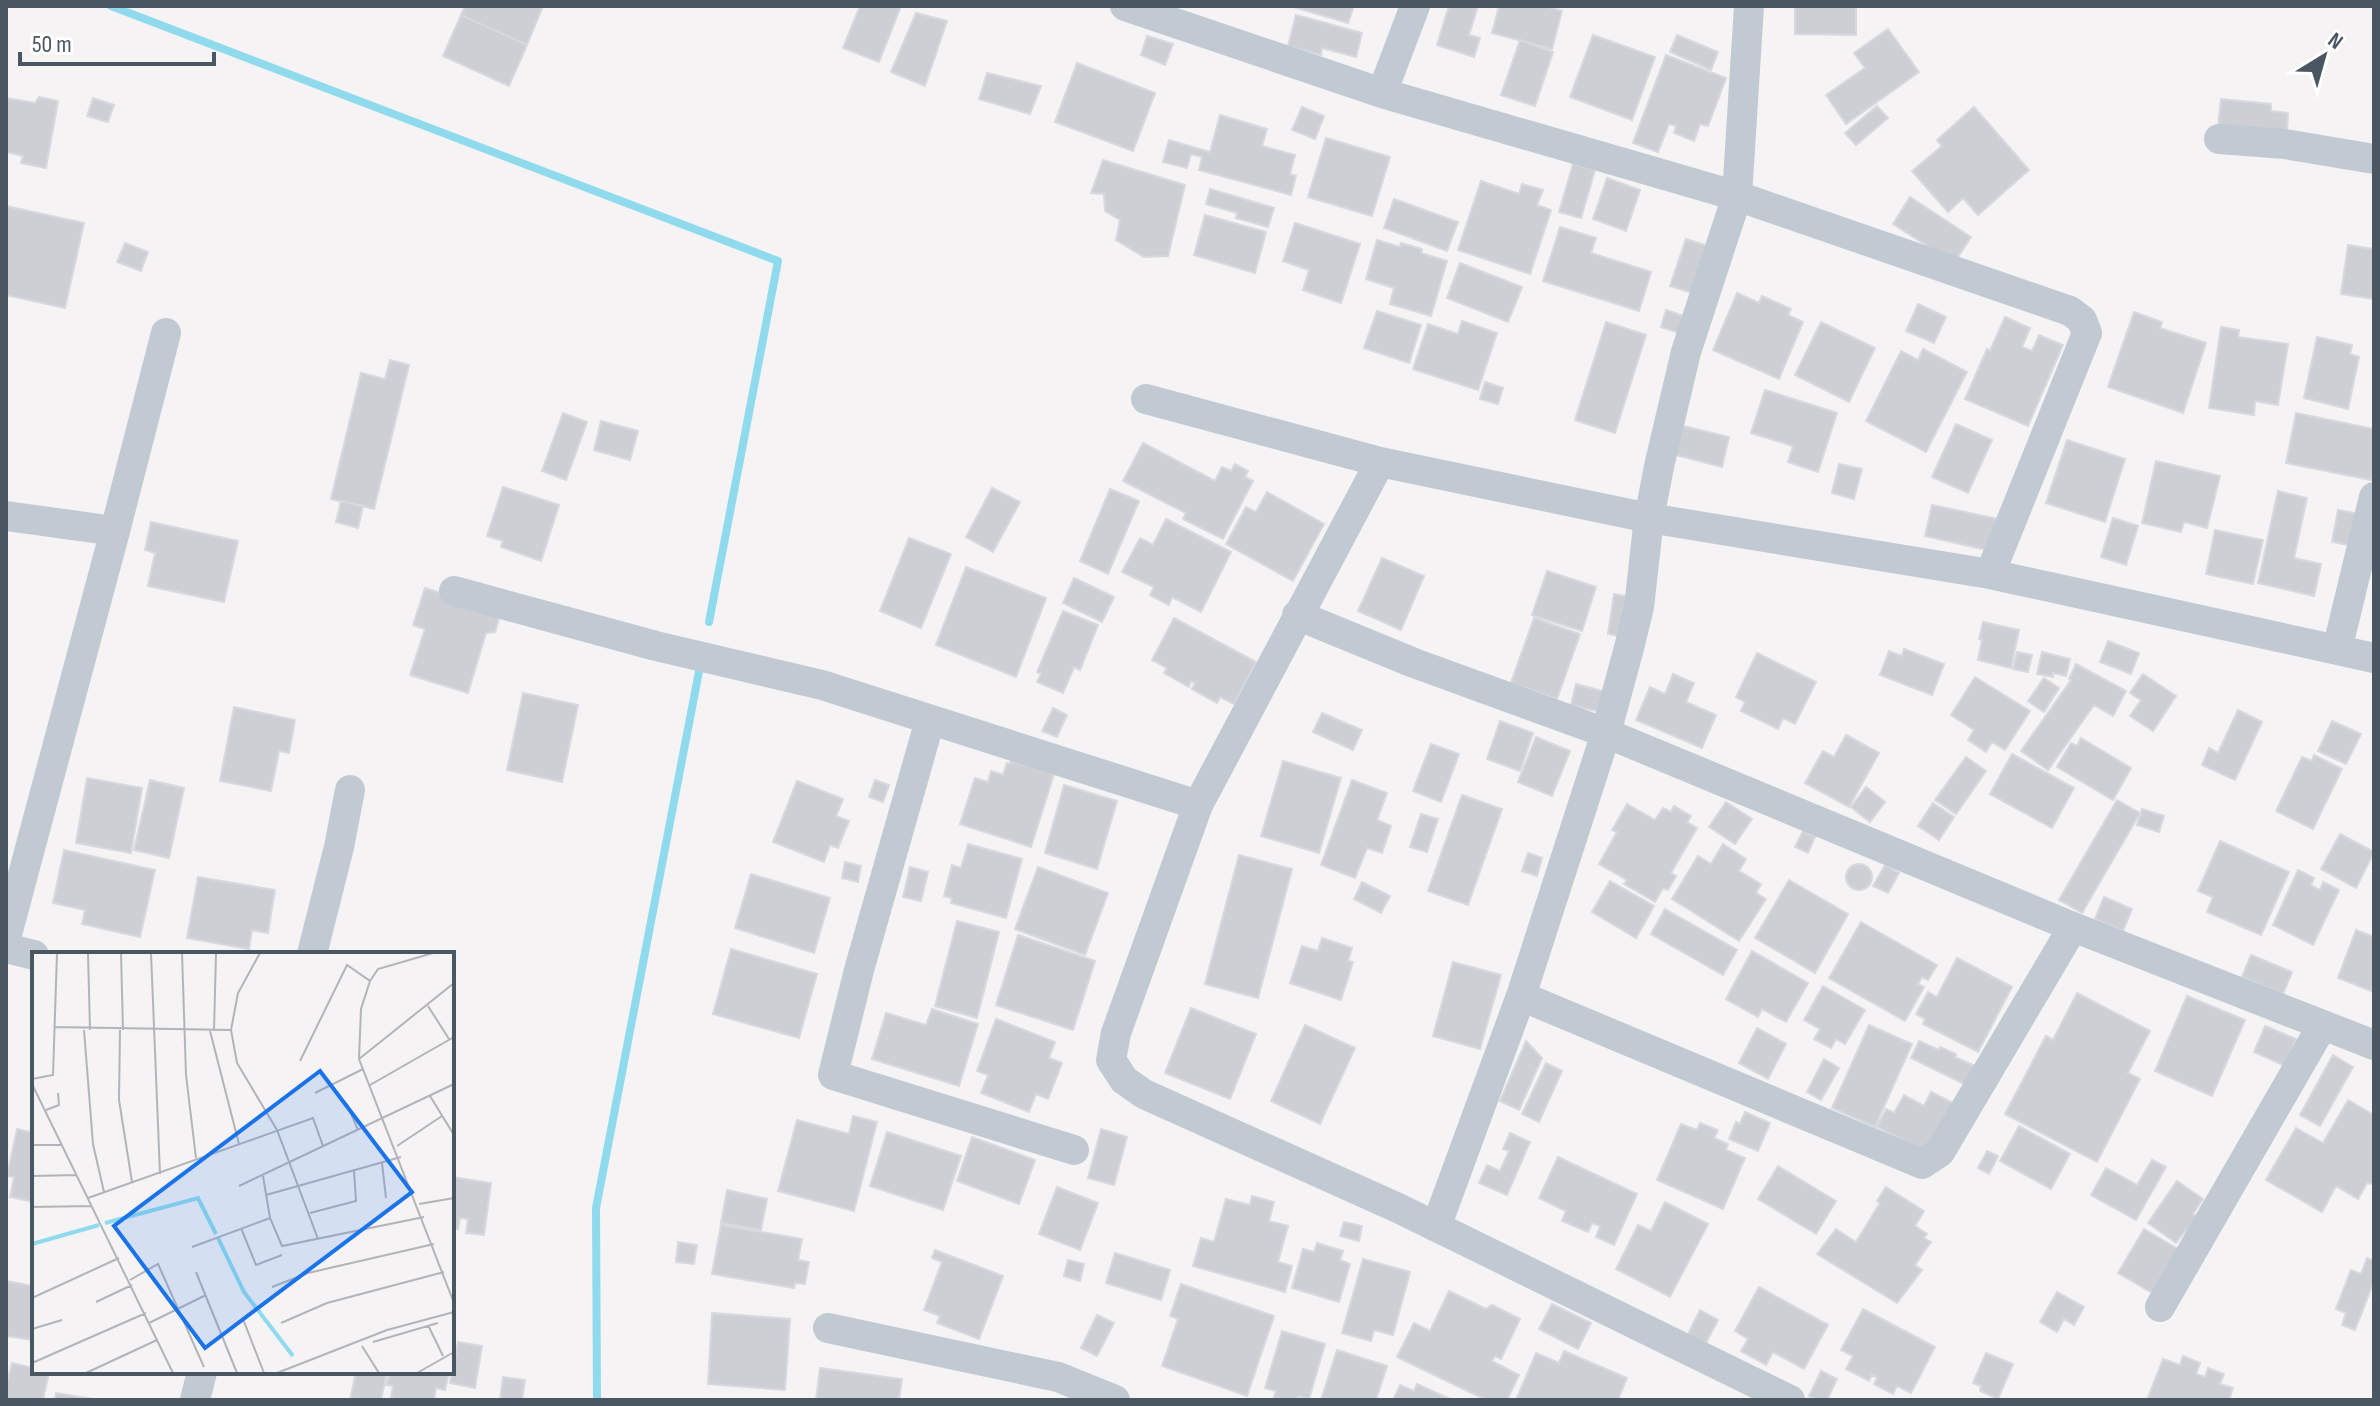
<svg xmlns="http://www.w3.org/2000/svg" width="2380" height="1406" font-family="'Sofia Sans Condensed',sans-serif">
<rect width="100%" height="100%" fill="#f5f3f3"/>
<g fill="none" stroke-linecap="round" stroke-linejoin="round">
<!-- stream -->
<path stroke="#90daee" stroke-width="8" d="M111,6L778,261L709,622
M597,1400L596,1208L701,661"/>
</g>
<!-- building -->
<path fill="#cdcfd5" stroke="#d7d9de" stroke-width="2" d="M465,6H543L527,45L461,15Z
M860,6H901L879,62L843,48Z
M1290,6H1354L1348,23Z
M1449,6H1478L1469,35L1480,38L1474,57L1437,45Z
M1499,6H1545L1562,11L1552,49L1492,33Z
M1795,6H1856V35L1795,34Z
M916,13L947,21L925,86L891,72Z
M461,15L527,45L509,86L443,56Z
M1296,15L1362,33L1356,57L1322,48L1321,55L1288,46Z
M1888,29L1919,72L1846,124L1826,95L1865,68L1854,53Z
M1593,35L1655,57L1632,120L1570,97Z
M1677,35L1718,52L1711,70L1670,52Z
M1147,36L1173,44L1165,65L1141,55Z
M1520,40L1553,52L1535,106L1501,95Z
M1666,55L1726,78L1708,126L1700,124L1694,141L1674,133L1676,126L1669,124L1658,152L1633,143Z
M1077,63L1155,93L1133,151L1055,122Z
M987,73L1041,86L1030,114L979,99Z
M39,97L58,101L46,168L21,163L23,156L6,152V98L35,103Z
M93,98L114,105L108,122L87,116Z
M2221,99L2271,104V111L2288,113L2287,133L2218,127Z
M1877,106L1888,118L1856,145L1845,133Z
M1302,107L1324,116L1315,139L1292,130Z
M1974,107L2029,170L1978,215L1963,198L1948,212L1912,171L1942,146L1937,140Z
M1220,115L1267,129L1262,146L1295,155L1290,174L1296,176L1291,195L1199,170L1202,157L1191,154L1187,168L1163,162L1169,140L1210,152Z
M1326,138L1390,157L1372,216L1308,197Z
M1103,160L1185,185L1168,256L1144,257L1116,240L1120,220L1105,211L1104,194L1091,193Z
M1573,164L1595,170L1581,218L1559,212Z
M1607,178L1640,190L1626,231L1593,219Z
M1481,181L1519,194L1522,184L1543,190L1537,205L1551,210L1530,274L1458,250Z
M1210,189L1274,208L1268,227L1236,218L1237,213L1206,204Z
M1910,197L1971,237L1954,263L1893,224Z
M1394,199L1458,222L1447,251L1384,228Z
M6,206L84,223L65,308L6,295Z
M1205,215L1266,232L1255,273L1194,255Z
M1295,223L1360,244L1341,303L1303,290L1309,270L1283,261Z
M1560,227L1596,238L1591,253L1651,272L1639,311L1543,281Z
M1686,239L1708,246L1693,293L1670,286Z
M1377,240L1400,247L1401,243L1422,249L1421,253L1447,261L1431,316L1390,304L1394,288L1366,279Z
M125,243L148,252L141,271L117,262Z
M2348,245L2374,249V299L2341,294Z
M1460,263L1522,287L1508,322L1447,298Z
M1737,293L1759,303L1762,296L1791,309L1788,315L1803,322L1779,379L1713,350Z
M1918,304L1946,317L1934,343L1906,331Z
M1666,310L1684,316L1679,333L1661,327Z
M1377,311L1421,325L1409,363L1364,348Z
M2134,312L2162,322L2160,328L2206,343L2183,413L2108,387Z
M2005,317L2030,328L2022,347L2032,351L2039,335L2063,345L2028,426L1965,399L1987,349L1990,351Z
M1462,321L1497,333L1478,390L1413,369L1428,324L1458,334Z
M1606,322L1646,335L1615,433L1575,420Z
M1821,322L1875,348L1849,402L1795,375Z
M2221,327L2239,330L2238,337L2288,344L2278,405L2255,401L2254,415L2209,408Z
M2317,337L2352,345L2350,354L2359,357L2348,409L2304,398Z
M1923,349L1967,372L1926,452L1866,421L1901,351L1918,360Z
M390,360L409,365L374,509L331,499L361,373L385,379Z
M1485,382L1503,388L1498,404L1480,399Z
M1765,390L1837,413L1818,472L1788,462L1793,446L1751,433Z
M563,413L587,422L566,480L542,471Z
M2296,413L2374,429V465L2371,480L2286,463Z
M601,421L638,431L630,460L594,450Z
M1956,424L1992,440L1968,493L1932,477Z
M1683,426L1729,437L1722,467L1676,455Z
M2067,440L2125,459L2105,522L2046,503Z
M1143,443L1215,481L1222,467L1231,471L1235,464L1248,471L1245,477L1253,481L1223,539L1183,519L1186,513L1123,481Z
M2156,461L2220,476L2207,528L2184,522L2181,532L2142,523Z
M1839,464L1862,469L1854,499L1832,493Z
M503,487L559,505L541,561L501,547L503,541L487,536Z
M992,488L1020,502L993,552L966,537Z
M1110,489L1139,501L1108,574L1080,561Z
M2278,491L2307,498L2294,558L2321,564L2314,596L2258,583Z
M1267,492L1324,524L1293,581L1226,544L1246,507L1256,512Z
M341,501L363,506L358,528L336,522Z
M1932,505L1998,519L1991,551L1925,536Z
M2338,510L2360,514L2354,546L2332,542Z
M2113,518L2138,526L2126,565L2101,557Z
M1166,519L1231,552L1201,612L1172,597L1169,605L1150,595L1154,587L1122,572L1140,538L1153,545Z
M151,522L238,541L224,602L148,586L155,553L145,550Z
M2215,530L2263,540L2253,584L2206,574Z
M909,538L951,554L921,628L880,611Z
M1382,558L1424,576L1401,630L1358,611Z
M966,567L1046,598L1016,677L936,645Z
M1547,571L1596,587L1582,631L1532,615Z
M1074,578L1114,597L1102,622L1063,603Z
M425,588L501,612L495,632L486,633L468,693L410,675L425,629L413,625Z
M1614,594L1632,597L1626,637L1608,634Z
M1063,611L1098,625L1080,670L1074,667L1063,693L1037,682L1041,674L1037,672Z
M1174,618L1256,662L1234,704L1220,697L1217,703L1192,689L1195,683L1191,681L1189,687L1164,673L1167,668L1152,660Z
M1534,618L1580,634L1557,699L1511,683Z
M1983,622L2019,630L2011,668L1978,660L1982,640L1979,639Z
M2108,641L2139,653L2131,674L2100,662Z
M1904,649L1944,664L1932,695L1880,675L1889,651L1902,656Z
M2017,652L2032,655L2028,672L2013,669Z
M2042,652L2070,659L2066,676L2053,673V677L2037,674Z
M1757,653L1816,682L1795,724L1783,718L1778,729L1741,711L1745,702L1736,697Z
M2076,664L2126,691L2113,716L2094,705L2048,770L2021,751L2071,680L2069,679Z
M1673,674L1694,683L1686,702L1716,715L1702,748L1636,720L1650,687L1665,694Z
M2143,674L2176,696L2153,731L2130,716L2141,700L2130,693Z
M1975,677L2030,711L2005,750L1992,742L1986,752L1968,740L1974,730L1951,715Z
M2044,678L2059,688L2044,712L2028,701Z
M1576,684L1606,692L1601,712L1571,705Z
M523,693L578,705L562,782L507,770Z
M234,707L295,720L289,753L279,751L271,791L220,781Z
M1053,708L1067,715L1057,737L1042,731Z
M2238,710L2262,722L2235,780L2202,765L2209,748L2218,753Z
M1322,713L1362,730L1353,750L1313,732Z
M1500,721L1533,733L1520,771L1487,759Z
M2332,721L2361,734L2346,764L2318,751Z
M1846,735L1879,753L1849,807L1805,783L1823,751L1834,757Z
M1536,737L1570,751L1552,796L1518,782Z
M2081,738L2131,768L2113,800L2057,767L2071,743L2077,746Z
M1431,744L1459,754L1441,802L1413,791Z
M2012,754L2074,788L2052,828L1990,794Z
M2314,755L2342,769L2313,829L2276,811L2302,757L2312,761Z
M1966,757L1986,771L1956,814L1935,800Z
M1011,761L1054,774L1031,847L960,824L975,778L988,782L991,771L1003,775L1007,763L1010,764Z
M1283,761L1341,778L1319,853L1261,836Z
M87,778L142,788L131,853L76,843Z
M150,780L184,788L169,858L134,850Z
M875,780L889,785L883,802L869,797Z
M1352,780L1387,793L1377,820L1391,826L1382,853L1367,848L1355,878L1321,865Z
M797,781L843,799L836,816L849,821L838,848L830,845L824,862L773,842Z
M1064,785L1117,801L1097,869L1045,853Z
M1866,787L1885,802L1870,822L1851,807Z
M1462,795L1502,809L1468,905L1428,891Z
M2117,800L2140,813L2082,913L2059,900Z
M1726,802L1752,819L1735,844L1709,827Z
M1933,803L1954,817L1939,840L1918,826Z
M1627,804L1655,820L1663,808L1671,812L1674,806L1691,816L1687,822L1697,828L1671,873L1676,876L1668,890L1663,888L1655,902L1624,884L1627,880L1599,864L1617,832L1612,830Z
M2142,809L2164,816L2159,832L2137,825Z
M1421,814L1438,819L1427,852L1410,847Z
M1803,831L1815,837L1808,853L1795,847Z
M2340,834L2374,852L2356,888L2321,869Z
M2220,841L2289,872L2261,935L2207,912L2213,897L2198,891Z
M968,844L1022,859L1006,918L951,903L952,898L944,896L952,865L961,868Z
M1723,844L1746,859L1739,871L1761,884L1756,893L1766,899L1739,941L1672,899L1698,856L1711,864Z
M64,850L155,870L140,937L82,924L85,910L53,903Z
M1528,853L1542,858L1537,876L1522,871Z
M1239,855L1292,869L1258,998L1205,984Z
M845,862L861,866L858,882L842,878Z
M1846 877a13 13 0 1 1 26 0a13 13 0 1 1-26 0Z
M1885,865L1899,873L1888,893L1873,886Z
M910,867L928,872L921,901L903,897Z
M1038,867L1108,893L1085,955L1015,929Z
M2298,870L2314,878L2311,885L2320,890L2323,882L2339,890L2313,945L2273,925Z
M751,874L830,898L814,953L735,928Z
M198,877L275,890L268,933L252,930L249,949L187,938Z
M1789,880L1848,914L1815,973L1755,938Z
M1610,881L1654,906L1636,938L1592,912Z
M1362,882L1390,896L1381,913L1354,899Z
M2104,897L2132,909L2123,931L2095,919Z
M1665,909L1737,950L1723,975L1651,934Z
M957,921L999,932L977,1018L935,1006Z
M1861,922L1937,965L1928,980L1922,977L1918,984L1924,987L1905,1021L1829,978Z
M2356,930L2374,937V984L2371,991L2338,978Z
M1018,935L1095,961L1073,1030L996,1005Z
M1322,938L1352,948L1348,961L1353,962L1341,1000L1290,983L1302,946L1318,951Z
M731,949L817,974L799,1038L713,1014Z
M1752,951L1808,983L1786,1022L1762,1009L1758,1017L1726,999Z
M2251,955L2292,972L2283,994L2242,977Z
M1957,958L2012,987L1978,1052L1923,1024L1925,1019L1916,1014L1928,992L1937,997Z
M1453,962L1501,975L1480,1049L1433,1036Z
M1823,986L1865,1010L1845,1044L1836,1039L1831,1048L1814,1039L1820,1029L1804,1020Z
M2077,993L2150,1031L2128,1073L2140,1079L2097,1162L2005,1114L2046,1036L2053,1040Z
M2187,996L2245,1020L2212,1096L2155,1071Z
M1191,1008L1256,1034L1230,1099L1165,1073Z
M932,1009L978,1024L959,1086L872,1059L886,1013L926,1025Z
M996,1019L1055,1042L1049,1058L1062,1063L1048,1099L1036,1094L1029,1112L981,1093L988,1075L977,1071Z
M1305,1025L1355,1048L1320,1124L1271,1101Z
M1869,1025L1912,1044L1875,1127L1832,1108Z
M2265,1026L2296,1039L2285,1066L2254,1052Z
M1757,1028L1786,1044L1768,1079L1739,1063Z
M1526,1041L1542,1058L1519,1110L1500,1101Z
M1919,1041L1939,1050L1940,1047L1956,1054L1955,1057L1977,1067L1968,1086L1911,1058Z
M2333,1055L2353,1067L2320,1126L2300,1115Z
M1824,1059L1839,1068L1821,1100L1807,1092Z
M1546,1063L1562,1071L1539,1122L1522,1114Z
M1931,1092L1953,1103L1927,1153L1877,1127L1886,1109L1894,1113L1904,1095L1924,1106Z
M2348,1100L2374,1115V1184L2367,1183L2358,1199L2336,1186L2322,1212L2266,1180L2296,1128L2323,1143Z
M1745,1112L1770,1123L1758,1151L1729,1139L1736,1122L1740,1124Z
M853,1116L877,1122L854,1211L778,1191L797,1120L849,1134Z
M1700,1123L1718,1130L1714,1138L1728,1144L1726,1150L1745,1158L1723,1209L1657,1180L1681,1124L1697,1130Z
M2019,1126L2070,1154L2051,1189L2000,1161Z
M17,1129L34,1133V1202L10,1197L14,1177L7,1176Z
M1101,1129L1127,1137L1114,1185L1088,1178Z
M887,1132L961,1156L943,1210L870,1186Z
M1510,1133L1530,1142L1507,1195L1479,1183L1487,1165L1500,1171L1509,1151L1503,1149Z
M972,1137L1035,1160L1019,1204L957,1181Z
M1987,1151L1998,1156L1989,1174L1978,1168Z
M1558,1157L1637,1194L1614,1245L1596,1237L1600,1226L1592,1223L1588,1232L1562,1221L1566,1211L1539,1198Z
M2152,1160L2166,1167L2136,1220L2091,1195L2106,1168L2137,1185Z
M1778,1166L1836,1201L1816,1234L1758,1199Z
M452,1177L491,1183L484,1235L466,1233L468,1219L460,1218L458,1229H453L452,1235Z
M2177,1181L2203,1199L2193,1214L2198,1218L2188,1232L2186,1230L2176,1243L2148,1223Z
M1057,1187L1098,1203L1080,1250L1039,1234Z
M1886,1187L1924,1211L1915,1226L1927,1234L1924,1238L1931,1242L1915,1265L1922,1270L1897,1303L1817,1254L1836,1229L1856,1242L1880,1203L1877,1201Z
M727,1190L767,1199L761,1230L721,1223Z
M1252,1196L1274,1202L1269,1221L1288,1226L1278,1262L1292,1266L1285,1292L1193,1266L1201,1238L1214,1242L1226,1199L1250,1205Z
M1665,1202L1708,1224L1670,1297L1616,1269L1638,1225L1651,1231Z
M1344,1222L1362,1226L1359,1241L1340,1236Z
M721,1225L802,1239L798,1260L809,1262L805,1284L795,1283L794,1288L712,1274Z
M2144,1229L2185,1253L2159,1297L2118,1273Z
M678,1242L697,1245L694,1264L676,1262Z
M1317,1243L1343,1251L1340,1260L1350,1264L1339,1302L1292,1288L1303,1249L1314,1252Z
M935,1250L1003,1276L979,1339L937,1323L940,1316L924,1310L942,1262L932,1258Z
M1115,1253L1170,1270L1161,1300L1106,1283Z
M2367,1258L2374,1261V1281L2355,1330L2342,1325L2346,1313L2336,1309L2351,1270L2361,1274Z
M1363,1259L1410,1272L1393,1335L1374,1330L1371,1341L1342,1333Z
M1068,1260L1084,1264L1080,1281L1064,1276Z
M6,1281L34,1286V1340L6,1336Z
M1181,1284L1274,1316L1247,1396L1162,1366L1178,1319L1170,1316Z
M1759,1287L1828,1325L1804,1369L1773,1352L1766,1365L1741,1351L1748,1339L1735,1331Z
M1449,1291L1486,1309L1492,1305L1520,1319L1501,1359L1495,1356L1492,1361L1519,1375L1507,1400H1486L1397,1357L1414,1323L1430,1331Z
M2057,1292L2084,1307L2074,1325L2064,1319L2057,1332L2040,1322Z
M1552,1304L1591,1323L1578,1349L1539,1329Z
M1863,1309L1935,1347L1911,1393L1897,1386L1893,1394L1874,1384L1877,1378L1872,1375L1869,1381L1846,1369L1853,1356L1841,1350Z
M1700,1310L1718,1320L1705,1345L1687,1336Z
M712,1313L790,1319L785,1390L708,1384Z
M1097,1315L1114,1323L1097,1356L1081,1348Z
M1282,1331L1325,1344L1309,1399L1298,1396L1297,1400H1273L1276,1391L1265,1388Z
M458,1342L482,1346L475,1388L450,1383Z
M1337,1350L1387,1366L1376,1400H1321Z
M1564,1351L1627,1378L1618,1400H1516L1536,1353L1559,1363Z
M1986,1353L2013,1364L1998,1399L1980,1391L1981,1386L1973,1383Z
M2183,1356L2200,1363L2196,1374L2205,1377L2208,1368L2224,1374L2220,1384L2233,1388L2229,1400H2147L2163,1359L2180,1365Z
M12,1363L34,1368V1372H49L43,1400H6V1387Z
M820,1368L902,1379L899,1400H816Z
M1821,1371L1837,1379L1827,1400H1818L1809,1396Z
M356,1372H387L381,1400H350Z
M390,1372H449L445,1390L436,1388L434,1400H401L391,1398L393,1386L386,1385Z
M503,1377L525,1380L522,1400H500Z
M1417,1384L1452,1400H1393L1400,1385L1414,1391Z
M56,1393L99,1400H55Z"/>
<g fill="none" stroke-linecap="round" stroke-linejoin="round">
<!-- minor -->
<path stroke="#c1cad2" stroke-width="30" d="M1125,6L1382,93L1737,196L2070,311L2082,320L2087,333L1990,574
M1382,93L1415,6
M2219,139L2285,144L2374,159
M1146,399L1380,462L1649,518L1990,574L2374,658
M1380,462L1198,805L1116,1033L1111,1060L1124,1080L1144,1094L1398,1208L1790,1400
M6,516L115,531L6,938
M115,531L166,333
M454,591L656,646L822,685L1198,805
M1297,615L1414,663L1606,733L2073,927L2374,1045
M2337,650L2374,497
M930,720L859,970L833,1075L1074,1150
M6,948L34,955
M312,954L339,847L350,790
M1521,996L1922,1164L1940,1152L2073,927
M1436,1227L1521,996L1606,733L1629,648L1639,607L1649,518L1660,462L1686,352L1737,196L1749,6
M2160,1307L2322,1026
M828,1328L1058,1377L1115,1400
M195,1400L202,1372"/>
</g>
<!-- overview -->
<g transform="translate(32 952)">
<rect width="422" height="422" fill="#f5f3f3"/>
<path fill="none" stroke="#90daee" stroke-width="4" d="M73,271L166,246L184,282M186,286L212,340L261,404M0,292L67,273"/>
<path fill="none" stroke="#b1b4b9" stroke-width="2" d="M56,1L58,78M89,1L91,78M119,1L128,222M150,1L154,123L164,206M338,29L346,17L401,1M422,31L327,107L422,351M396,54L417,87M23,75L199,78L205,111L245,178L286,287M52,78L61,192L72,240M88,78L87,148L100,230M199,78L206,41L228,1M178,79L207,192M182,79L184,1M268,109L315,13L338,29L329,57L327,107M0,127L21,123L25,1M0,132L141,421M338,133L422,85M283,141L331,117M398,144L422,183M315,152L326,178M14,158L27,153L26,141M0,193H30M365,194L410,164M350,211L354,246M0,224L44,223M231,224L238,266L250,294L392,265M207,234L422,132M234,243L369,205M56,246L281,166L291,194M387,252L422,246M0,255L59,254M278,261L324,249L322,219M209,276L224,313L250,303M160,295L238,266M164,320L205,421M98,328L126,312L172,415M240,335L276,321L402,292M0,346L87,306M64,350L100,333M211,367L232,421M117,371L174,343M249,371L295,351L412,320M396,373L411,404M0,377L30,368M341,390L406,371M330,394L347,421M0,411L114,361M54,421L125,388M245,421L355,378L422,360M385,421L422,400"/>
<path fill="#1a73e8" fill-opacity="0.15" stroke="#1a73e8" stroke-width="4" d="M288,119L380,240L173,396L82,274Z"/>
<rect width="422" height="422" fill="none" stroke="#4a5661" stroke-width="4"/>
</g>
<!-- border -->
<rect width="2380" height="1406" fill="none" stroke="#4a5661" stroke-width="16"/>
<!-- north arrow -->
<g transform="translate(2324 56) rotate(37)" stroke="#ffffff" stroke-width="6" paint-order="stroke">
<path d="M0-6L14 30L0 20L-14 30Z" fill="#4a5661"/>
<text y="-12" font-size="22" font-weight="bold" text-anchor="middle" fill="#4a5661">N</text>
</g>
<!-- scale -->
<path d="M20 52v12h194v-12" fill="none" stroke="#4a5661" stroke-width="4"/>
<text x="32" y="52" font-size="24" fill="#4a5661" stroke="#ffffff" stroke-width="6" paint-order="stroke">50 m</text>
</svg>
